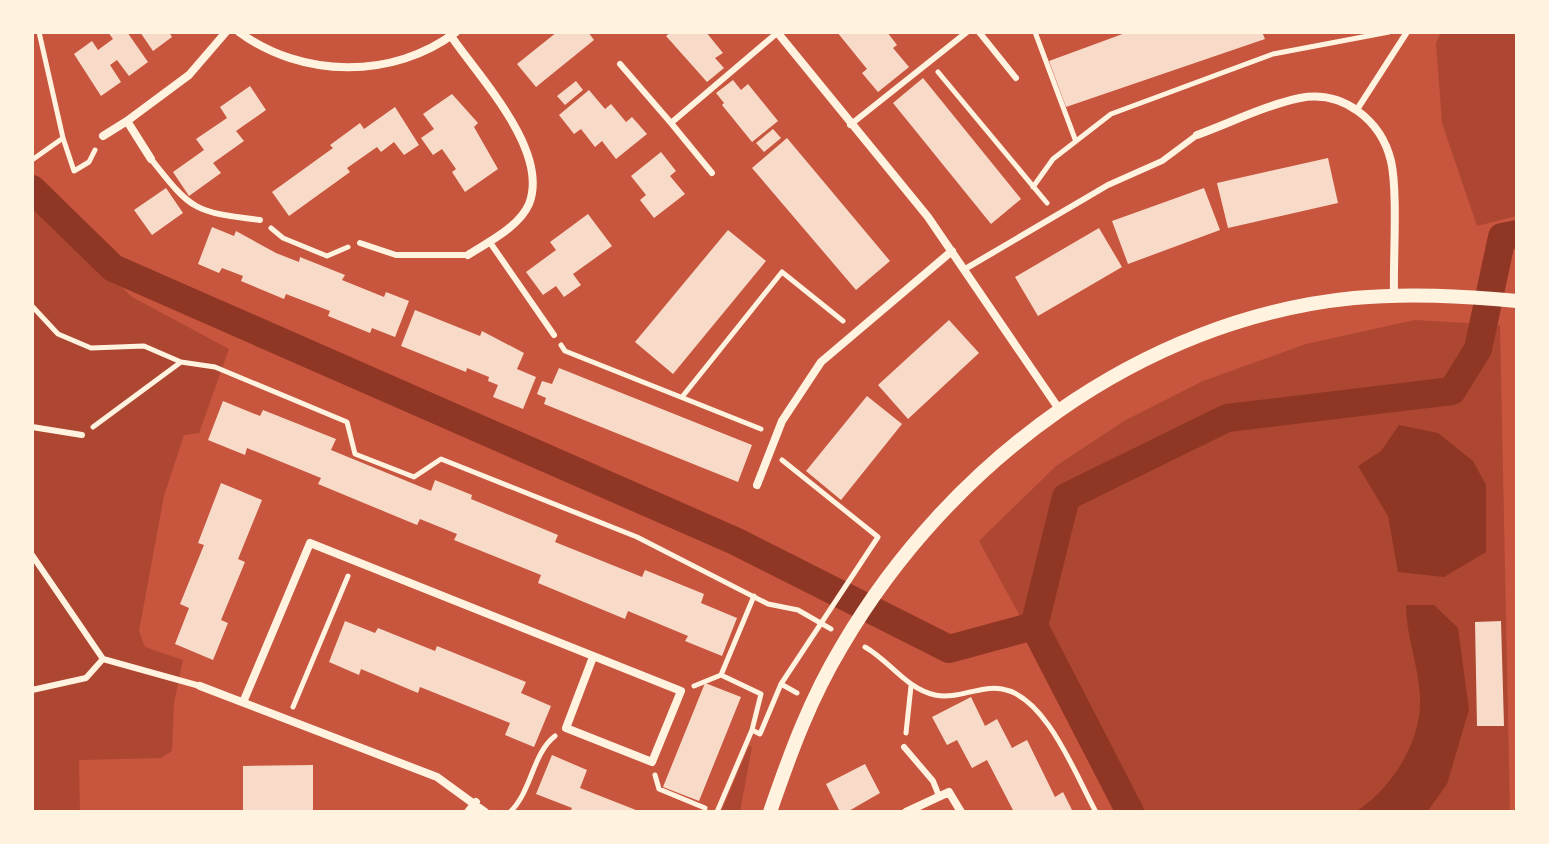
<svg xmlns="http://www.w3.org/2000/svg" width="1549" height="844" font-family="'DM Sans',sans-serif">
<rect width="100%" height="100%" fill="#c8553d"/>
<!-- green -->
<path fill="#ae4732" d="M1441,32H1517V216L1477,226L1442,123L1436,43Z
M32,202L132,297L229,349L199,433L184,435L164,496L139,631L145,647L183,660L174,703L172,751L161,758L79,760L80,812H32Z
M1415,320L1500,325L1510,812H1127L979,541L1056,466L1124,421L1203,381L1306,344Z
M749,746L752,747L740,812H721Z"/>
<!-- water -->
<path fill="#8f3625" d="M1399,425L1438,433L1473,461L1486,485V552L1444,577L1398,572L1388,516L1358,466L1381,451Z
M1406,605H1434L1458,628L1469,710L1447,784L1427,812H1355C1391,790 1422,741 1420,698C1419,666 1406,637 1406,605Z"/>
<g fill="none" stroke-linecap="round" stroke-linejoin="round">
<!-- canal -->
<path stroke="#8f3625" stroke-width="28" d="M32,189L113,268L735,541L949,649L1034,626
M1034,626L1066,497L1227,418L1452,391L1478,349L1502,237L1517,234
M1034,626L1130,812"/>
</g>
<!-- building -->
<path fill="#f7dbc8" d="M108,32H127L148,62L129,76L117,60L110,65L121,82L101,96L74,54L92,41L98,50L113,39Z
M140,32H169L172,37L153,51Z
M557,32H588L594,40L536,87L517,64Z
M671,32H706L723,53L715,58L724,68L707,82L666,36Z
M837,32H887L897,45L893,48L909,67L878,92L862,73L867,69Z
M1128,32H1262L1265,39L1066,107L1049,61Z
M923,78L1021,199L991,224L893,103Z
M733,80L741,90L748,84L778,121L752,142L722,105L724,103L716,93Z
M576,81L583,90L565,105L557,96Z
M250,86L266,110L236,131L244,141L213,163L221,173L189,196L173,172L204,150L196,139L227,118L220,107Z
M589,90L605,109L611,104L626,122L632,117L647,134L616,159L602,141L595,147L581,129L574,134L559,115Z
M452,94L478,123L474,127L498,169L465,192L452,172L456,169L442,149L433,155L421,138L434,129L423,114Z
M395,107L419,145L404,155L394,142L381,152L377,147L347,168L350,172L289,216L272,192L333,148L330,145L360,123L364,129Z
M773,129L781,138L764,152L756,143Z
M787,138L890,261L856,290L752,168Z
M661,152L676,171L670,176L685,194L654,218L640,200L646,195L631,176Z
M1328,158L1338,203L1228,228L1217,183Z
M166,188L183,213L152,235L134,210Z
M1204,188L1220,230L1128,264L1112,221Z
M588,214L612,246L573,274L581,285L564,297L556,286L543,295L526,272L556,250L550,242Z
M212,227L234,236L236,231L276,253L299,262L300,257L345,275L342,280L384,297L386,292L409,301L395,337L372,328L370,333L328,316L330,311L286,294L284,299L241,281L243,276L222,268L219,273L198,264Z
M1099,228L1122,267L1038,316L1015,277Z
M728,230L766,261L673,374L635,342Z
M415,310L480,336L482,331L524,353L517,369L536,377L523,409L493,397L498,385L488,381L489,377L467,368L466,372L401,346Z
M949,320L979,353L908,419L878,385Z
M559,368L752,445L738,482L544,404L546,398L537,394L542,381L552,384Z
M867,396L902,424L841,500L806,471Z
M223,401L260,416L263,410L336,439L331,450L431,491L435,480L472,495L471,499L558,535L555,542L642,577L645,570L704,594L701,603L737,618L722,656L685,641L688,636L628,611L625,619L538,583L541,575L454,540L457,534L420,519L417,525L318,484L321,478L247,448L245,455L208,440Z
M221,483L262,500L238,559L245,562L221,620L228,623L213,660L175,644L189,608L180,604L204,545L198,543Z
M345,621L375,633L378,628L435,651L437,646L526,682L521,693L551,706L534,747L505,735L510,723L420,687L418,693L361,669L359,675L329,662Z
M1501,621L1504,726H1477L1475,622Z
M705,683L741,697L699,801L663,787Z
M971,697L985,726L997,719L1012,748L1027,740L1055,797L1063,792L1073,812H1014L987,760L972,768L957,740L947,745L932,717Z
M552,755L587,770L580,788L641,812H570L572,808L536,794Z
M865,764L880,793L847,812H840L826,784Z
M313,765V812H243V766Z"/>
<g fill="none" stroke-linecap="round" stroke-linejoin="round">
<!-- path -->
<path stroke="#fff3e0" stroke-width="5" d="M39,32L63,138
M1035,32L1075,139
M938,72L1047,203
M32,160L63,138L74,171L89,162L95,150
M1033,187L1053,159L1111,114L1273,54L1389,32
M271,228L283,238L327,256L348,247
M32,306L58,334L91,348L144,346L181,362
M561,345L565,351L761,429
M682,397L782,272L843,321
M93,427L181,362L215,367L347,422L355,454L414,477L441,459L637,537L768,604L798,610L831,629
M782,460L878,537L781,684L797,693
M865,647C890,661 905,688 935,695C958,700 979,685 1002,689C1046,696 1076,776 1096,812
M721,675L761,694L752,730
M694,686L721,675L754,596
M293,707L348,576
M906,733L911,686
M655,775L659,789L705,808L704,812
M510,812C532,791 532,754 555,736
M717,812L752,730L760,734L781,684"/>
<!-- service -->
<path stroke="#fff3e0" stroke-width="6" d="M979,32L1016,78
M620,64L671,123L777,33
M1358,108L1407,32
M671,123L712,173
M850,125L967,32
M151,159C192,211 194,212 260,220
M489,241L554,335
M360,243L396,255H468
M965,269L1108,185L1162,161L1197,135
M32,427L82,435
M32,555L103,659L200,686
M32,690L86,678L103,659
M904,747L933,781L939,796"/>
<!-- minor -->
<path stroke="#fff3e0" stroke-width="8" d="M239,32C301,78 393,80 456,32
M777,32L928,217L1059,409
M451,36C479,77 550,151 529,204C519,227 488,242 468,255
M127,121L189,75L226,32
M1197,135C1230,123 1266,105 1300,98C1343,90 1381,120 1391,161C1398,192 1393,260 1394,295
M103,136L127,121L151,159
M757,485L782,421L821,362L952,251
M200,686L437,777L485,812
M244,700L310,543L681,691L652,762L566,728L593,657
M468,812L476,802
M906,812L949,792L961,812"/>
<!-- tertiary -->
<path stroke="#fff3e0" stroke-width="14" d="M770,812C790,754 810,699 842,646C949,463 1141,319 1354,298C1409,293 1462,296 1517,301"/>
</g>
<!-- border -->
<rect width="1549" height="844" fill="none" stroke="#fff3e0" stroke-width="68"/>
</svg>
